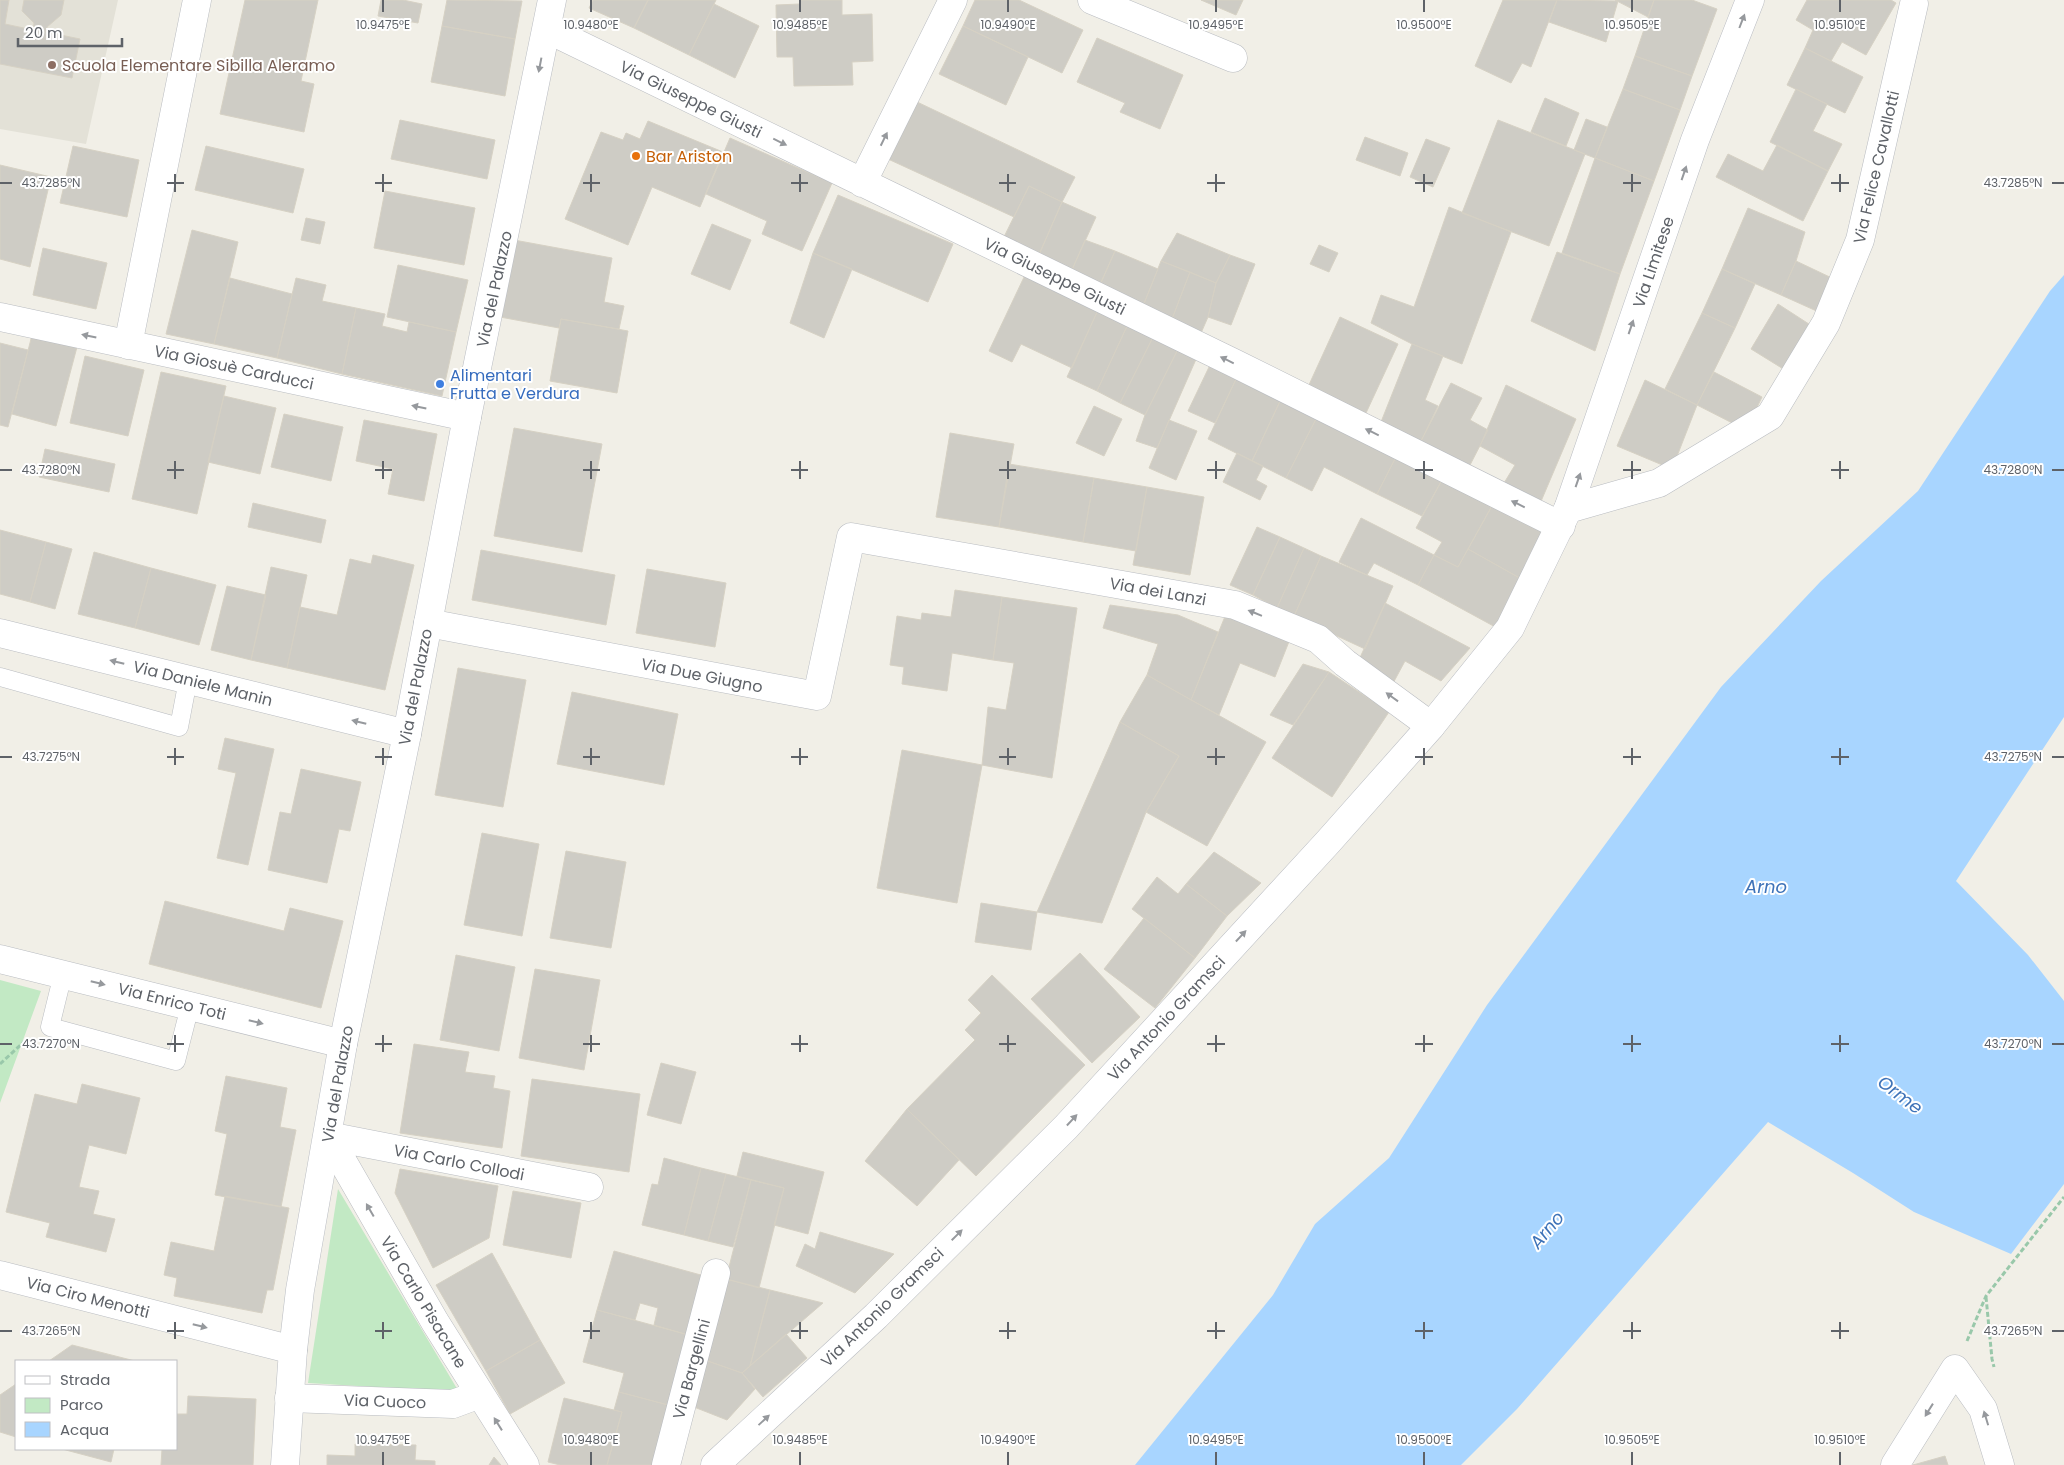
<svg xmlns="http://www.w3.org/2000/svg" width="2064" height="1465" font-family="Poppins,sans-serif">
<rect width="100%" height="100%" fill="#f1efe7"/>
<!-- education -->
<path fill="#e3e1d7" d="M0,0H118L86,144L0,129Z"/>
<!-- green -->
<path fill="#c2e9c4" d="M0,980L41,991L0,1103Z
M338,1189L459,1392L308,1383Z"/>
<!-- water -->
<path fill="#a8d5ff" d="M2064,275V717L1956,881L2028,955L2064,1001V1184L2011,1254L1914,1212L1853,1173L1768,1122L1517,1409L1461,1465H1135L1273,1295L1315,1224L1389,1158L1487,1005L1721,687L1821,581L1918,491L2050,291Z"/>
<!-- building -->
<path fill="#ceccc5" stroke="#d6d1c4" d="M0,0H9L5,24L33,30L34,23L22,11L24,0H64L61,15L47,27L46,32L80,39L72,78L0,64Z
M245,0H318L301,81L314,84L304,132L220,114Z
M381,0H403L422,4L418,23L378,16Z
M447,0L522,1L515,39L442,26Z
M593,0H648L634,28L589,8Z
M648,0H716L689,55L634,28Z
M800,0H842V15L872,14L873,61L852,62L853,85L794,86L793,57H777L776,5L800,4Z
M975,0H1019L1083,30L1062,73L963,26Z
M1201,0H1243L1236,15Z
M1503,0H1557L1531,67L1522,63L1511,83L1475,66Z
M1557,0L1618,1L1606,42L1549,22Z
M1615,0H1654L1648,17Z
M1654,0H1692L1717,9L1692,76L1635,56Z
M1807,0H1891L1896,3L1866,55L1842,42L1831,61L1805,48L1813,30L1796,20Z
M714,4L759,26L735,78L689,55Z
M442,26L515,39L505,96L431,82Z
M963,26L1028,57L1006,105L939,74Z
M1097,38L1183,75L1160,129L1120,112L1125,103L1077,82Z
M1805,48L1863,77L1845,113L1787,85Z
M1635,56L1692,76L1680,110L1623,89Z
M1623,89L1680,110L1654,181L1595,158Z
M1796,89L1827,104L1813,131L1842,144L1828,171L1770,142Z
M1545,98L1579,113L1566,146L1531,132Z
M915,101L1075,177L1062,202L1029,186L1014,217L888,159Z
M1586,119L1607,127L1595,158L1574,150Z
M400,120L495,140L487,179L391,159Z
M1498,120L1585,154L1549,246L1462,213Z
M648,121L723,152L700,207L652,187L628,245L565,219L601,132L623,140L626,133L640,139Z
M1365,137L1408,153L1400,176L1356,160Z
M730,138L832,183L802,251L762,234L767,221L706,194Z
M1426,139L1450,148L1433,187L1410,177Z
M1777,145L1828,171L1803,221L1716,177L1728,154L1763,171Z
M73,146L139,160L127,217L60,203Z
M206,146L304,169L293,213L195,190Z
M1595,158L1654,181L1620,274L1562,253Z
M0,165L51,177L30,267L0,259Z
M1029,186L1062,202L1038,257L1001,243Z
M385,191L475,208L464,265L374,248Z
M838,195L953,244L928,302L813,253Z
M1062,202L1096,217L1071,272L1038,257Z
M1449,207L1511,232L1462,364L1412,344L1371,323L1381,295L1414,307Z
M1748,208L1805,232L1796,261L1781,295L1722,269Z
M306,218L325,222L320,244L301,240Z
M712,224L751,240L730,290L691,274Z
M192,230L238,242L214,344L166,334Z
M1177,233L1230,255L1216,283L1161,261Z
M514,240L612,258L604,302L624,306L619,329L561,319L559,328L500,317Z
M1085,240L1115,251L1099,287L1071,272Z
M1319,245L1338,253L1329,272L1310,264Z
M43,248L107,263L96,309L33,295Z
M1115,251L1158,269L1143,306L1099,287Z
M1557,252L1620,274L1595,351L1531,321Z
M813,253L852,269L824,338L790,323Z
M1230,255L1255,264L1231,325L1208,317L1216,283Z
M1161,261L1190,272L1172,319L1143,306Z
M1796,261L1836,280L1821,313L1781,295Z
M398,265L468,280L456,332L387,317Z
M1722,269L1755,284L1735,328L1702,313Z
M1190,272L1216,283L1208,317L1201,333L1172,319Z
M1025,275L1098,310L1072,368L1021,344L1012,362L989,351Z
M230,278L292,294L277,358L214,344Z
M296,278L326,285L322,301L356,308L342,374L277,358Z
M1778,304L1812,326L1785,370L1751,349Z
M356,308L385,314L382,326L407,332L409,322L456,332L442,396L342,374Z
M1098,310L1128,324L1097,391L1067,377Z
M1702,313L1735,328L1697,405L1665,389Z
M1340,317L1398,344L1366,413L1308,387Z
M561,319L628,331L617,393L550,381Z
M1128,324L1153,337L1120,403L1097,391Z
M32,335L77,347L56,426L12,414Z
M1153,337L1178,349L1145,415L1120,403Z
M0,343L28,350L8,427L0,425Z
M1412,344L1443,356L1425,400L1438,406L1420,443L1381,422Z
M1178,349L1197,357L1157,448L1136,441L1145,415Z
M85,356L144,370L128,436L70,423Z
M1210,365L1237,377L1215,423L1188,411Z
M161,372L226,386L197,514L132,499Z
M1714,372L1762,397L1746,430L1697,405Z
M1237,377L1282,397L1252,461L1208,439Z
M1645,380L1697,405L1672,469L1617,446Z
M1451,383L1482,398L1470,420L1488,430L1469,467L1420,443Z
M1506,385L1576,419L1539,506L1501,488L1515,465L1480,446Z
M224,396L276,408L260,474L208,462Z
M1282,397L1318,415L1286,478L1252,461Z
M1094,406L1122,419L1104,456L1076,443Z
M284,414L343,427L331,481L271,467Z
M1318,415L1397,455L1377,494L1324,467L1312,491L1286,478Z
M364,420L437,434L424,501L388,494L393,469L356,461Z
M1169,420L1197,431L1176,480L1149,468Z
M514,428L602,444L582,552L494,536Z
M950,433L1014,444L999,527L936,517Z
M45,449L115,464L109,492L39,477Z
M1237,453L1263,466L1256,480L1267,486L1260,500L1223,482Z
M1397,455L1443,478L1422,516L1377,494Z
M1009,464L1094,478L1083,542L999,527Z
M1094,478L1147,487L1136,551L1083,542Z
M1443,478L1493,504L1458,567L1434,555L1442,542L1416,528Z
M1147,487L1204,497L1190,575L1133,565Z
M253,503L326,520L321,543L248,527Z
M1493,504L1551,536L1525,581L1468,549Z
M1361,518L1434,555L1418,585L1374,563L1367,575L1339,562Z
M1257,527L1280,537L1253,595L1230,585Z
M0,530L46,542L30,602L0,594Z
M1280,537L1304,548L1277,608L1253,595Z
M46,542L72,549L55,609L30,602Z
M1304,548L1321,556L1294,616L1277,608Z
M1468,549L1525,581L1499,629L1418,585L1434,555L1458,567Z
M481,550L615,575L606,625L472,600Z
M94,552L151,568L135,628L78,614Z
M373,555L414,565L385,690L287,668L300,607L337,615L350,559L371,564Z
M1321,556L1393,586L1365,649L1294,616Z
M271,567L307,575L287,668L251,660Z
M151,568L216,585L199,645L135,628Z
M647,569L726,583L715,647L636,633Z
M227,586L266,595L251,660L211,650Z
M955,590L1002,597L993,660L952,653L947,691L902,684L904,667L890,665L897,616L921,620L922,613L951,617Z
M1002,597L1077,608L1052,778L982,765L988,707L1006,710L1014,663L993,660Z
M1385,603L1470,648L1441,681L1405,661L1391,687L1358,662Z
M1110,605L1178,615L1218,632L1191,700L1147,675L1158,644L1103,628Z
M1226,614L1290,639L1275,677L1240,663L1219,715L1191,700Z
M1303,664L1329,672L1293,725L1270,715Z
M458,668L526,680L503,807L435,795Z
M1329,672L1389,712L1332,797L1272,758Z
M1147,675L1266,742L1207,846L1146,812L1179,756L1120,722Z
M572,692L678,714L664,785L557,764Z
M1120,722L1179,756L1146,812L1102,923L1037,912Z
M225,738L274,749L248,865L217,858L236,773L218,769Z
M902,750L982,765L957,903L877,888Z
M301,769L361,782L350,831L339,829L327,883L268,870L280,812L291,814Z
M482,833L539,844L522,936L464,925Z
M566,851L626,862L611,948L550,938Z
M1214,852L1261,883L1227,916L1186,884Z
M1157,877L1178,894L1186,884L1227,916L1195,958L1132,909Z
M165,901L284,931L290,908L343,921L321,1008L149,964Z
M981,903L1037,912L1031,950L975,942Z
M1144,918L1195,958L1155,1008L1104,969Z
M1080,953L1140,1017L1092,1063L1031,999Z
M456,955L515,967L499,1051L440,1040Z
M535,969L600,980L584,1070L519,1058Z
M992,975L1085,1065L976,1176L907,1109L975,1040L965,1030L981,1013L968,1000Z
M414,1044L469,1052L465,1072L495,1076L493,1088L510,1091L502,1148L400,1133Z
M661,1063L696,1072L681,1124L647,1115Z
M226,1076L287,1088L280,1127L296,1130L281,1207L215,1195L227,1134L215,1131Z
M532,1079L640,1094L629,1172L521,1156Z
M82,1084L140,1098L126,1154L89,1145L79,1187L99,1191L93,1214L115,1219L106,1252L46,1237L50,1223L6,1212L35,1094L77,1104Z
M907,1109L959,1160L917,1206L865,1161Z
M743,1152L824,1172L808,1234L774,1225L784,1188L737,1176Z
M664,1158L701,1168L684,1235L642,1225L652,1184L658,1185Z
M701,1168L726,1174L708,1241L684,1235Z
M400,1169L498,1186L489,1238L433,1268L395,1193Z
M726,1174L751,1180L733,1247L708,1241Z
M751,1180L784,1188L759,1288L726,1279Z
M513,1191L581,1203L571,1258L503,1245Z
M225,1196L289,1208L273,1290H267L262,1313L174,1296L177,1278L164,1275L171,1242L214,1251Z
M820,1232L894,1254L855,1293L796,1266L805,1244L815,1249Z
M614,1251L708,1277L692,1336L654,1325L658,1308L640,1303L635,1320L597,1310Z
M492,1253L540,1340L486,1371L436,1285Z
M726,1279L770,1290L750,1366L742,1373L702,1359Z
M770,1290L823,1303L750,1366Z
M597,1310L692,1336L672,1406L619,1392L624,1373L583,1362Z
M786,1334L807,1358L763,1397L742,1373Z
M540,1340L565,1383L510,1414L486,1371Z
M72,1345L135,1361H49Z
M702,1359L742,1373L755,1389L727,1420L689,1405Z
M16,1384V1437L0,1432V1395Z
M619,1392L672,1406L656,1465H607L622,1412L614,1410Z
M188,1396L256,1399L253,1465H161L162,1449H176V1414H187Z
M564,1398L622,1412L607,1465H560L548,1462Z
M355,1444L416,1445L415,1460L435,1461V1465H327V1455L355,1456Z
M62,1449H114L111,1462Z
M1945,1456L1948,1465H1913Z
M494,1457L501,1465H489Z"/>
<g fill="none" stroke-linecap="round" stroke-linejoin="round">
<defs>
<path id="lane" d="M0,677L179,727L188,680
M63,974L50,1027L176,1061L190,1006"/>
<path id="street" d="M1092,0L1233,58
M547,29L1234,363L1561,526
M862,183L953,0
M0,317L467,417
M128,345L197,0
M1568,509L1659,483L1770,416L1826,323L1860,240L1914,4
M428,623L817,696L851,537L1235,605L1318,639L1345,663L1431,726
M0,633L407,734
M0,959L343,1044
M328,1136L435,1322L525,1465
M328,1136L589,1187
M0,1275L293,1350
M289,1398L453,1404L480,1394
M666,1465L716,1273
M1895,1465L1955,1369L1983,1409L2000,1465"/>
<path id="secondary" d="M285,1465L293,1350L300,1290L343,1044L407,734L467,417L552,0
M715,1465L876,1316L1066,1127L1328,842L1431,726L1510,628L1568,509L1695,140L1750,0"/>
</defs>
<!-- lane casing -->
<use href="#lane" stroke="#b9bcc1" stroke-width="19"/>
<!-- street casing -->
<use href="#street" stroke="#b9bcc1" stroke-width="29"/>
<!-- secondary casing -->
<use href="#secondary" stroke="#babdc3" stroke-width="29"/>
<!-- path -->
<path stroke="#99c8aa" stroke-width="3" stroke-dasharray="5 2.5" stroke-linecap="butt" d="M0,1064L27,1039
M1986,1297L1992,1359L1994,1367
M1967,1341L1986,1296L2064,1197"/>
<!-- lane -->
<use href="#lane" stroke="#fff" stroke-width="18"/>
<!-- street -->
<use href="#street" stroke="#fff" stroke-width="28"/>
<!-- secondary -->
<use href="#secondary" stroke="#fff" stroke-width="28"/>
</g>
<!-- one-way arrows -->
<defs><path id="oneway-solid" d="M-6-.8H1V-3.2L6.5 0L1 3.2V.8H-6Z" transform="scale(1.25)"/></defs>
<g fill="#96999d">
<use href="#oneway-solid" transform="translate(1742 21) rotate(-69)"/>
<use href="#oneway-solid" transform="translate(540 65) rotate(101)"/>
<use href="#oneway-solid" transform="translate(884 139) rotate(-64)"/>
<use href="#oneway-solid" transform="translate(780 142) rotate(26)"/>
<use href="#oneway-solid" transform="translate(1684 173) rotate(-71)"/>
<use href="#oneway-solid" transform="translate(1631 327) rotate(-71)"/>
<use href="#oneway-solid" transform="translate(89 336) rotate(-168)"/>
<use href="#oneway-solid" transform="translate(1227 360) rotate(-154)"/>
<use href="#oneway-solid" transform="translate(419 407) rotate(-168)"/>
<use href="#oneway-solid" transform="translate(1372 432) rotate(-154)"/>
<use href="#oneway-solid" transform="translate(1578 480) rotate(-71)"/>
<use href="#oneway-solid" transform="translate(1518 504) rotate(-154)"/>
<use href="#oneway-solid" transform="translate(1255 613) rotate(-158)"/>
<use href="#oneway-solid" transform="translate(117 662) rotate(-166)"/>
<use href="#oneway-solid" transform="translate(1392 697) rotate(-144)"/>
<use href="#oneway-solid" transform="translate(359 722) rotate(-166)"/>
<use href="#oneway-solid" transform="translate(1241 936) rotate(-47)"/>
<use href="#oneway-solid" transform="translate(98 983) rotate(14)"/>
<use href="#oneway-solid" transform="translate(256 1022) rotate(14)"/>
<use href="#oneway-solid" transform="translate(1072 1120) rotate(-47)"/>
<use href="#oneway-solid" transform="translate(370 1210) rotate(-120)"/>
<use href="#oneway-solid" transform="translate(957 1235) rotate(-45)"/>
<use href="#oneway-solid" transform="translate(200 1326) rotate(14)"/>
<use href="#oneway-solid" transform="translate(1929 1410) rotate(122)"/>
<use href="#oneway-solid" transform="translate(1986 1418) rotate(-107)"/>
<use href="#oneway-solid" transform="translate(764 1420) rotate(-43)"/>
<use href="#oneway-solid" transform="translate(498 1424) rotate(-122)"/>
</g>
<!-- ticks -->
<path fill="none" stroke="#5e6268" stroke-width="2" d="M383,0V12M591,0V12M800,0V12M1008,0V12M1216,0V12M1424,0V12M1632,0V12M1840,0V12M175,174V192M383,174V192M591,174V192M800,174V192M1008,174V192M1216,174V192M1424,174V192M1632,174V192M1840,174V192M0,183H12M167,183H184M375,183H392M583,183H600M791,183H808M999,183H1016M1207,183H1225M1415,183H1433M1623,183H1641M1831,183H1849M2052,183H2064M175,461V479M383,461V479M591,461V479M800,461V479M1008,461V479M1216,461V479M1424,461V479M1632,461V479M1840,461V479M0,470H12M167,470H184M375,470H392M583,470H600M791,470H808M999,470H1016M1207,470H1225M1415,470H1433M1623,470H1641M1831,470H1849M2052,470H2064M175,748V765M383,748V765M591,748V765M800,748V765M1008,748V765M1216,748V765M1424,748V765M1632,748V765M1840,748V765M0,757H12M167,757H184M375,757H392M583,757H600M791,757H808M999,757H1016M1207,757H1225M1415,757H1433M1623,757H1641M1831,757H1849M2052,757H2064M175,1035V1052M383,1035V1052M591,1035V1052M800,1035V1052M1008,1035V1052M1216,1035V1052M1424,1035V1052M1632,1035V1052M1840,1035V1052M0,1044H12M167,1044H184M375,1044H392M583,1044H600M791,1044H808M999,1044H1016M1207,1044H1225M1415,1044H1433M1623,1044H1641M1831,1044H1849M2052,1044H2064M175,1322V1339M383,1322V1339M591,1322V1339M800,1322V1339M1008,1322V1339M1216,1322V1339M1424,1322V1339M1632,1322V1339M1840,1322V1339M0,1331H12M167,1331H184M375,1331H392M583,1331H600M791,1331H808M999,1331H1016M1207,1331H1225M1415,1331H1433M1623,1331H1641M1831,1331H1849M2052,1331H2064M383,1452V1465M591,1452V1465M800,1452V1465M1008,1452V1465M1216,1452V1465M1424,1452V1465M1632,1452V1465M1840,1452V1465"/>
<!-- markers -->
<circle fill="#8d6e63" stroke="#fff" stroke-width="2" cx="52" cy="65" r="5"/>
<circle fill="#e8710a" stroke="#fff" stroke-width="2" cx="636" cy="156" r="5"/>
<circle fill="#3f7fe0" stroke="#fff" stroke-width="2" cx="440" cy="384" r="5"/>
<g text-anchor="middle" stroke-width="4" stroke-linejoin="round" paint-order="stroke">
<!-- education labels -->
<g font-size="16" fill="#785e54" stroke="#fff" text-anchor="start">
<text x="62" y="71">Scuola Elementare Sibilla Aleramo</text>
</g>
<!-- street labels -->
<g font-size="16" fill="#5e6268" stroke="#fff">
<text transform="translate(691 99) rotate(26)" y="6">Via Giuseppe Giusti</text>
<text transform="translate(1876 167) rotate(-77)" y="6">Via Felice Cavallotti</text>
<text transform="translate(1653 262) rotate(-71)" y="6">Via Limitese</text>
<text transform="translate(1055 276) rotate(26)" y="6">Via Giuseppe Giusti</text>
<text transform="translate(494 289) rotate(-78)" y="6">Via del Palazzo</text>
<text transform="translate(234 367) rotate(12)" y="6">Via Giosuè Carducci</text>
<text transform="translate(1158 591) rotate(10)" y="6">Via dei Lanzi</text>
<text transform="translate(702 675) rotate(11)" y="6">Via Due Giugno</text>
<text transform="translate(203 683) rotate(14)" y="6">Via Daniele Manin</text>
<text transform="translate(415 687) rotate(-79)" y="6">Via del Palazzo</text>
<text transform="translate(172 1001) rotate(14)" y="6">Via Enrico Toti</text>
<text transform="translate(1166 1018) rotate(-47)" y="6">Via Antonio Gramsci</text>
<text transform="translate(337 1084) rotate(-80)" y="6">Via del Palazzo</text>
<text transform="translate(459 1162) rotate(11)" y="6">Via Carlo Collodi</text>
<text transform="translate(88 1297) rotate(14)" y="6">Via Ciro Menotti</text>
<text transform="translate(424 1302) rotate(59)" y="6">Via Carlo Pisacane</text>
<text transform="translate(882 1307) rotate(-44)" y="6">Via Antonio Gramsci</text>
<text transform="translate(691 1369) rotate(-75)" y="6">Via Bargellini</text>
<text transform="translate(385 1401) rotate(2)" y="6">Via Cuoco</text>
</g>
<!-- food labels -->
<g font-size="16" fill="#c56008" stroke="#fff" text-anchor="start">
<text x="646" y="162">Bar Ariston</text>
</g>
<!-- shop labels -->
<g font-size="16" fill="#366cbe" stroke="#fff" text-anchor="start">
<text x="450" y="381">Alimentari<tspan x="450" dy="18">Frutta e Verdura</tspan></text>
</g>
<!-- water labels -->
<g font-size="18" font-style="italic" fill="#3e73b8" stroke="#fff">
<text x="1766" y="893">Arno</text>
<text transform="translate(1900 1095) rotate(37)" y="6">Orme</text>
<text transform="translate(1547 1230) rotate(-50)" y="6">Arno</text>
</g>
</g>
<g font-size="12" text-anchor="middle" fill="#5e6268" stroke="#fff" stroke-width="4" stroke-linejoin="round" paint-order="stroke">
<text x="383" y="29">10.9475°E</text>
<text x="591" y="29">10.9480°E</text>
<text x="800" y="29">10.9485°E</text>
<text x="1008" y="29">10.9490°E</text>
<text x="1216" y="29">10.9495°E</text>
<text x="1424" y="29">10.9500°E</text>
<text x="1632" y="29">10.9505°E</text>
<text x="1840" y="29">10.9510°E</text>
<text x="51" y="187">43.7285°N</text>
<text x="2013" y="187">43.7285°N</text>
<text x="51" y="474">43.7280°N</text>
<text x="2013" y="474">43.7280°N</text>
<text x="51" y="761">43.7275°N</text>
<text x="2013" y="761">43.7275°N</text>
<text x="51" y="1048">43.7270°N</text>
<text x="2013" y="1048">43.7270°N</text>
<text x="51" y="1335">43.7265°N</text>
<text x="2013" y="1335">43.7265°N</text>
<text x="383" y="1444">10.9475°E</text>
<text x="591" y="1444">10.9480°E</text>
<text x="800" y="1444">10.9485°E</text>
<text x="1008" y="1444">10.9490°E</text>
<text x="1216" y="1444">10.9495°E</text>
<text x="1424" y="1444">10.9500°E</text>
<text x="1632" y="1444">10.9505°E</text>
<text x="1840" y="1444">10.9510°E</text>
</g>
<!-- legend -->
<rect x="15" y="1360" width="162" height="90" fill="#ffffff" stroke="#bfc0c3"/>
<rect x="25" y="1376" width="25" height="8" fill="#ffffff" stroke="#bfc0c3"/>
<text x="60" y="1385" font-size="15" fill="#5e6268">Strada</text>
<rect x="25" y="1398" width="25" height="15" fill="#c2e9c4" stroke="#bfc0c3"/>
<text x="60" y="1410" font-size="15" fill="#5e6268">Parco</text>
<rect x="25" y="1422" width="25" height="15" fill="#a8d5ff" stroke="#bfc0c3"/>
<text x="60" y="1435" font-size="15" fill="#5e6268">Acqua</text>
<!-- scale -->
<path d="M18 38v8h104v-8" fill="none" stroke="#5e6268" stroke-width="2.5"/>
<text x="25" y="38" font-size="15" fill="#5e6268" stroke="#ffffff" stroke-width="4" paint-order="stroke">20 m</text>
</svg>
